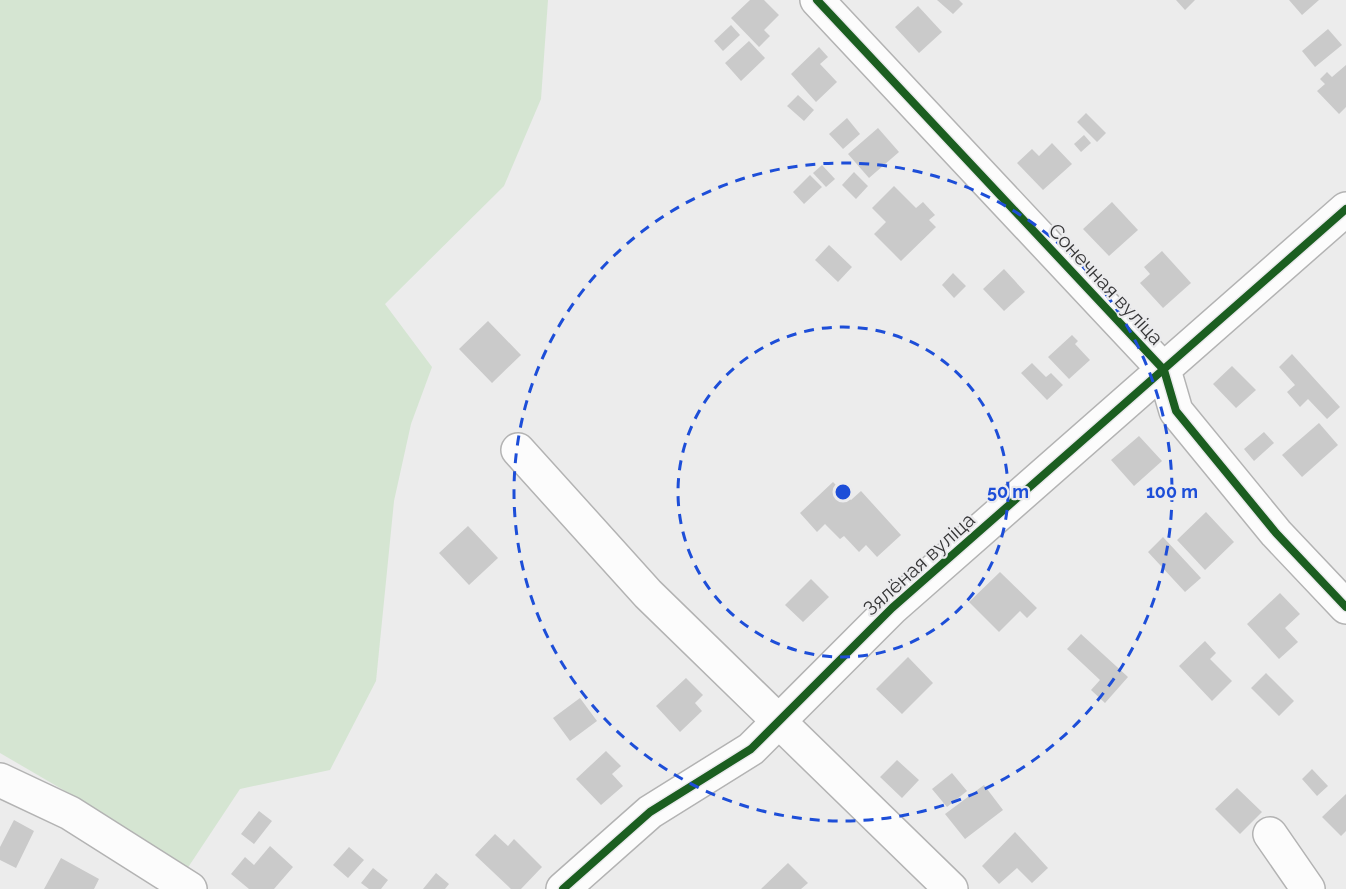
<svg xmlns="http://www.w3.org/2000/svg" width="1346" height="889" font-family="Raleway,sans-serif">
<rect width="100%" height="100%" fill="#ececec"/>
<!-- grass -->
<path fill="#d5e5d2" d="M0,0H548L541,99L504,186L385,304L432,367L411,424L394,501L376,681L330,770L240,789L183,875L72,795L0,753Z"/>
<!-- building -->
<path fill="#cacaca" d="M750,0H764L779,15L764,30L770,36L759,47L731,18Z
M937,0H959L963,4L953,14Z
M1176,0H1195L1185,10Z
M1289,0H1319L1302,15Z
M918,6L942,32L919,53L895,27Z
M731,25L740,35L723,51L714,41Z
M1328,29L1342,45L1315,67L1302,51Z
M749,41L765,58L741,81L725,63Z
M819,47L828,57L820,64L837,82L816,102L791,74Z
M1346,65V107L1339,114L1317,91L1325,84L1320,79L1327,72L1332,77Z
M798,95L814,110L804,121L787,106Z
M1086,113L1106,133L1097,142L1077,122Z
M847,118L860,134L843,149L829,134Z
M878,128L899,152L869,178L848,154Z
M1084,135L1091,143L1081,152L1074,144Z
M1052,143L1072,164L1043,190L1017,163L1032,149L1039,156Z
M822,165L835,179L826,187L813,173Z
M854,172L868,186L856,199L842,185Z
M810,175L822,187L804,204L793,192Z
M894,186L916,208L923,202L935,215L929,220L936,227L901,261L874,234L886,222L872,208Z
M1112,202L1138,230L1109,256L1083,229Z
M829,245L852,267L838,282L815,260Z
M1162,251L1191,283L1163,308L1140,283L1150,274L1144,267Z
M1004,269L1025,292L1004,311L983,289Z
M953,273L966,286L954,298L942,285Z
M488,321L521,355L492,383L459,349Z
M1072,335L1078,341L1075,344L1090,360L1069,379L1048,357Z
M1292,354L1340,407L1327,419L1308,399L1300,407L1287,392L1295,385L1279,367Z
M1032,363L1046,377L1051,373L1063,385L1047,400L1021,373Z
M1232,366L1256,390L1236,408L1213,384Z
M1319,423L1338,445L1302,477L1282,455Z
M1264,432L1274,443L1254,461L1244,449Z
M1139,436L1162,461L1134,486L1111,460Z
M833,482L851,500L861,491L901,535L877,557L866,545L859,552L844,536L840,539L825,524L817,532L800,513Z
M1206,512L1234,542L1205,570L1177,540Z
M468,526L498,558L469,585L439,553Z
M1163,537L1201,578L1185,592L1148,552Z
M1000,572L1037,608L1027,618L1020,611L999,632L969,602Z
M811,579L829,597L803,622L785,605Z
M1280,593L1300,614L1285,628L1298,642L1279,659L1247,624Z
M1081,634L1128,677L1105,703L1091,690L1100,680L1067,649Z
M1205,641L1216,653L1210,659L1232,681L1212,701L1179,666Z
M908,657L933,683L902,714L876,689Z
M1266,673L1294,701L1279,716L1251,688Z
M686,678L703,695L695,703L702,711L680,732L656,706Z
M580,698L597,721L570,741L553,718Z
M606,751L621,766L612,774L623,786L601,805L576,779Z
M897,760L919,780L902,798L880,777Z
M1312,769L1328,786L1317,796L1302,779Z
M952,773L967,791L947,807L932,789Z
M984,785L1003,810L965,839L945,814Z
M1237,788L1262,812L1240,834L1215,809Z
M1346,794V831L1341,836L1322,817Z
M259,811L272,821L254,844L241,834Z
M14,820L34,831L16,868L0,860V847Z
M1015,832L1048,868L1032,883L1017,868L999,884L982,866Z
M495,834L508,846L514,839L542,867L521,889H511L475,855Z
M270,846L293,867L274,889H249L231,874L245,857L254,865Z
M349,847L364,860L348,878L333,865Z
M61,858L99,879L94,889H44Z
M788,863L808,883L801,889H761Z
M373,868L388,880L381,889H369L361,883Z
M436,873L449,884L445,889H423Z"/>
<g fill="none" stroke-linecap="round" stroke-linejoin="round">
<defs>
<path id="minor" d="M817,0L1164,370L1176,411L1276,533L1346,607
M518,450L648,594L951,889
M0,780L70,813L190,889
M1270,834L1308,889
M563,889L650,812L751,749L892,608L1346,209"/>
</defs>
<!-- minor casing -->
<use href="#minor" stroke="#b3b3b3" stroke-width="36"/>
<!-- minor -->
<use href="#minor" stroke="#fcfcfc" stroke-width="33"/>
<defs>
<path id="cycleway" d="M817,0L1164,370L1176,411L1276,533L1346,607
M563,889L650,812L751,749L892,608L1346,209"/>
</defs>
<!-- cycleway casing -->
<use href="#cycleway" stroke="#ebebed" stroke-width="11"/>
<!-- cycleway -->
<use href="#cycleway" stroke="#1b5e20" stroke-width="8"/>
</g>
<!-- distance rings -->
<g fill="none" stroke="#1d4ed8" stroke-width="3" stroke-dasharray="10 8">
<circle cx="843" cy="492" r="165"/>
<circle cx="843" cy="492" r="329"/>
</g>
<g text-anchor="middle" stroke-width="4.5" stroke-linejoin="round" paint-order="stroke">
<!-- street labels -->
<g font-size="20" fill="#353536" stroke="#ebebed">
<text transform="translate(1106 284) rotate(47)" y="7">Сонечная вуліца</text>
<text transform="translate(919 564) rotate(-42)" y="7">Зялёная вуліца</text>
</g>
</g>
<circle cx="843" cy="492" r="9" fill="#1d4ed8" stroke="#ebebed" stroke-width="3"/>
<g font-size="18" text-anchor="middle" font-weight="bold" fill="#1d4ed8" stroke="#ebebed" stroke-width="4.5" stroke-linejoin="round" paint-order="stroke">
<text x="1008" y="498">50 m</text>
<text x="1172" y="498">100 m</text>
</g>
</svg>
